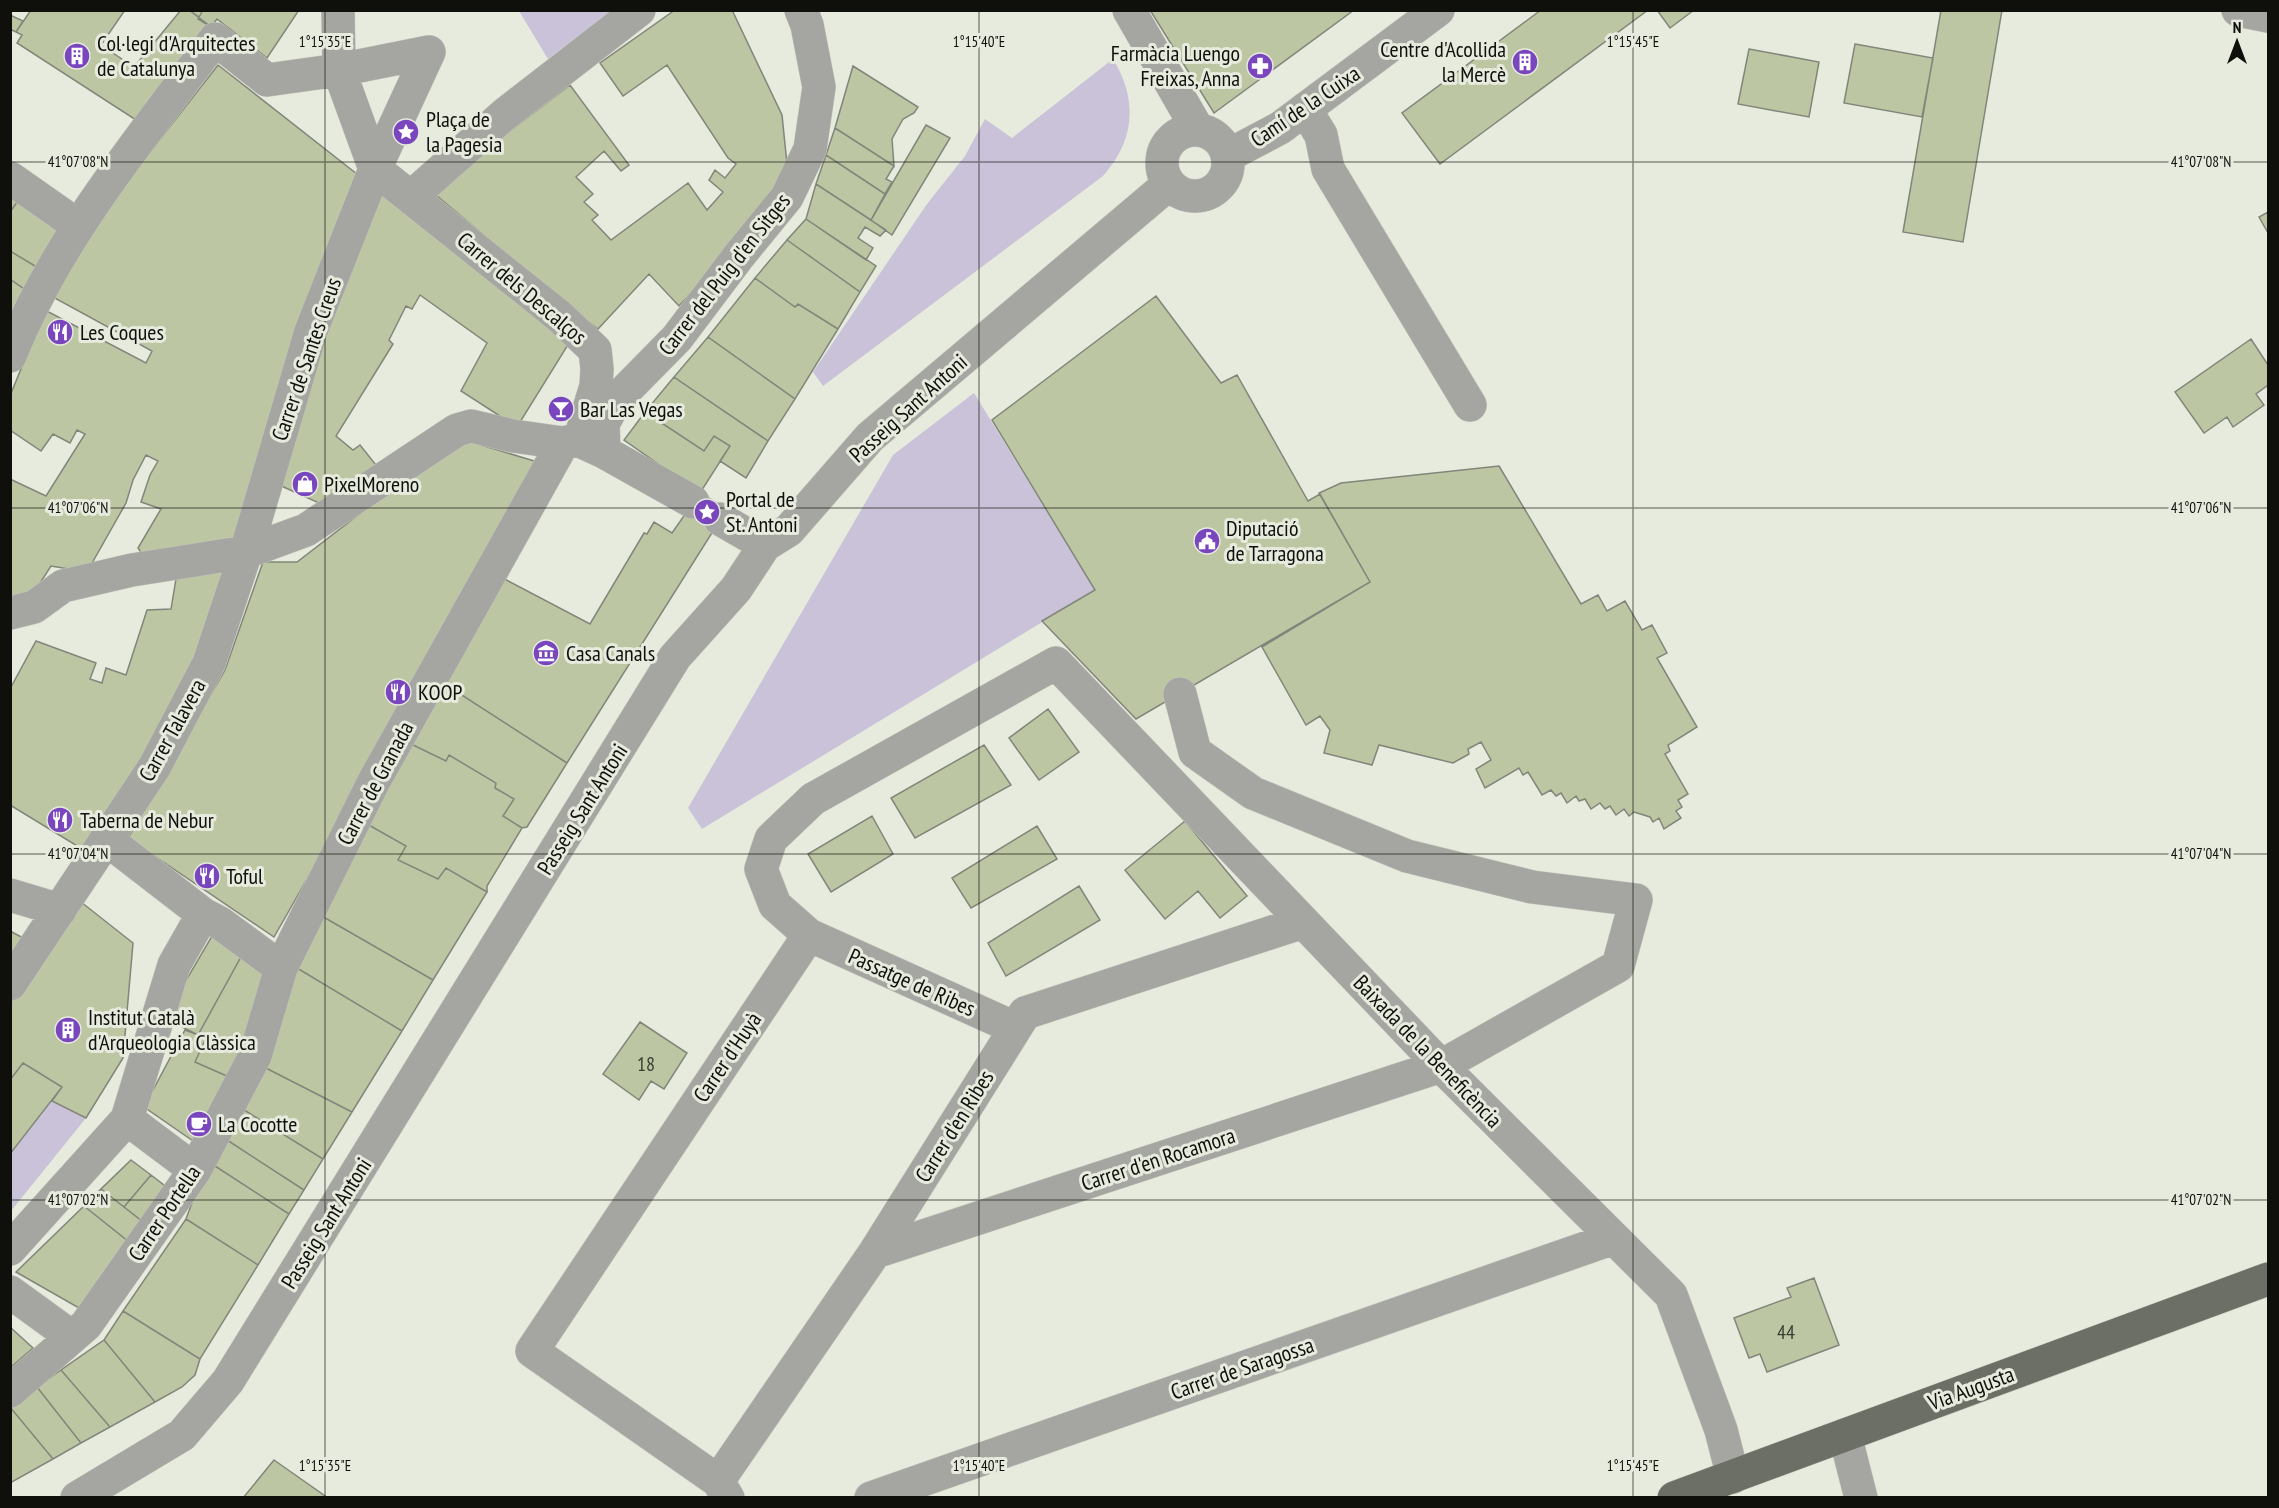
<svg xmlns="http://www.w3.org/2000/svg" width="2279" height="1508" font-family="'PT Sans Narrow',sans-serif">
<rect width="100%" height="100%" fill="#e7ebde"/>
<!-- green -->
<path fill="#c9c2d8" d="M519,11H611L548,59Z
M1113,59C1138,100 1135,140 1103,176L823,386L813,372L927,204L965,156L985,119L1012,138Z
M974,393L1095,590L702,829L688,808L893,455Z
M52,1101L86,1118L11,1211L10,1155Z"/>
<!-- building -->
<path fill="#bcc6a3" stroke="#82867a" stroke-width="1.5" d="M31,10H125L101,45L134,67L181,10H189L211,27L136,120L17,43L22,35L16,32Z
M189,10H203L199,17Z
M203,10H299L267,58L217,19L211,27L198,19Z
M675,10H732L782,115L787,164L775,202L679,306L649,274L598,329L507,262L511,258L431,191L570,85L629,165L621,171L604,151L576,177L593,194L584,202L598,215L592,220L611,240L688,183L707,210L723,192L709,180L715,170L725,178L736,164L728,158L667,65L623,96L600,63Z
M1150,10H1354L1214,113Z
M1541,10H1648L1440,164L1402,113Z
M1657,10H1694L1670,28Z
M1941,10H2002L1963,242L1903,232Z
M10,15L23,21L16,32L10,29Z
M1855,44L1933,58L1922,117L1844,103Z
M1749,49L1819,62L1809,117L1738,104Z
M218,65L362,178L235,541L144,557L138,548L161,509L141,502L150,475L158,461L146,455L133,480L126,503L87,572L51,566L31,597L10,601V479L46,496L85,434L77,430L70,443L53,434L41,451L10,430V396L45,310L146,363L152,351L51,296L117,194Z
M853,66L918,107L914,113L903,119L892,139L894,166L835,128Z
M926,125L950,138L892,235L871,220Z
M835,128L894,166L886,179L892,182L885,194L826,155Z
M826,155L885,194L871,220L816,184Z
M816,184L886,230L880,236L865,227L858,238L873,248L866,260L806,219Z
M10,185L23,194L10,212Z
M23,194L65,223L40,269L10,251V212Z
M382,194L571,340L517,427L461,391L487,343L420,295L412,309L406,306L389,340L393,344L336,436L353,450L360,445L376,465L321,504L277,484L320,342Z
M2268,212V233L2259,217Z
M806,219L876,266L860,292L787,240Z
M787,240L860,292L838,329L798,304L795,307L755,278Z
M10,251L40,269L27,291L10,279Z
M755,278L795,307L798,304L838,329L795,399L708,337Z
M10,279L27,291L10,326Z
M1156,296L1221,383L1237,375L1308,501L1320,494L1370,582L1136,719L1042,621L1095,590L992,420Z
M708,337L795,399L768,441L674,377Z
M2251,339L2268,365V385L2256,394L2264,405L2233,427L2227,417L2204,433L2175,392Z
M674,377L768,441L746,478L720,461L730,446L714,436L704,451L645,412Z
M645,412L704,451L714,436L730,446L700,493L624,440Z
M458,438L544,464L274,937L128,838L225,670L263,562H297Z
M1499,466L1581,604L1598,595L1607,611L1625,601L1642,630L1652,625L1667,653L1657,658L1697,727L1668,745L1670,751L1665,754L1688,794L1678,800L1682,807L1676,811L1681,818L1664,829L1659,818L1653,822L1650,817L1634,812L1629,816L1624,809L1616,815L1610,806L1605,809L1600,803L1591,809L1585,799L1579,801L1576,796L1567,803L1561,793L1556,796L1551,790L1542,795L1528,772L1523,775L1519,768L1485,788L1476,769L1491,760L1481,742L1468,749L1469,754L1453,763L1379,745L1372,765L1324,753L1330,730L1320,716L1306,725L1262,647L1370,582L1319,493L1341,483Z
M700,493L727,509L567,763L440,681L497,575L590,624L644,533L647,534L654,522L672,533Z
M232,570L200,659L87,852L10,805V689L36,641L96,663L90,679L102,683L106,668L126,675L147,610L171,609L176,579Z
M440,681L567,763L527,827L522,828L503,816L514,799L495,788L496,783L449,755L446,761L409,743Z
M1048,709L1079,752L1039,780L1009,738Z
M409,743L446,761L449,755L496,783L495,788L514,799L503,816L522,828L487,886V892L446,868L438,879L398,860L406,846L367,824Z
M984,745L1011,785L915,838L891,798Z
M872,816L893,854L831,892L808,854Z
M1185,821L1247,896L1220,918L1198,891L1165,919L1125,870Z
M367,824L406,846L398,860L438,879L446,868L487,892L433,980L320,915Z
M1037,826L1057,859L971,908L952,878Z
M1079,886L1100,920L1006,976L988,943Z
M81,902L133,943L123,1058L86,1118L52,1101L62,1087L23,1063L10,1080V1003Z
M320,915L433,980L402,1031L292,965Z
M10,931L29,941L10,968Z
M212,936L242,955L198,1035L164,1018Z
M242,955L273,975L245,1054L198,1035Z
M292,965L402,1031L352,1112L260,1065Z
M640,1022L687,1053L664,1089L651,1081L639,1100L603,1074Z
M185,1030L206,1038L195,1062L236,1080L196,1143L144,1107Z
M206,1038L245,1054L236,1080L195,1062Z
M23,1063L62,1087L10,1154V1080Z
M260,1065L352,1112L323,1159L241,1108Z
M241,1108L323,1159L304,1190L227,1140Z
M227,1140L304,1190L289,1214L215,1166Z
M131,1160L151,1175L124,1207L101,1189Z
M215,1166L289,1214L258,1265L186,1219L197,1189Z
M151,1175L169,1189L143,1222L124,1207Z
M101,1189L143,1222L129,1242L84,1206Z
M84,1206L129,1242L79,1308L16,1272Z
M186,1219L258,1265L200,1359L123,1311Z
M1814,1278L1839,1345L1767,1372L1760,1354L1749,1358L1734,1318L1791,1297L1787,1288Z
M123,1311L200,1359L195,1375L182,1387L155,1402L104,1340Z
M10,1327L33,1348L10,1368Z
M104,1340L155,1402L110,1427L61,1370Z
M61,1370L110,1427L81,1443L37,1387Z
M37,1387L81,1443L53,1459L10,1407Z
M10,1407L53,1459L10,1483Z
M274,1460L328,1498H243Z"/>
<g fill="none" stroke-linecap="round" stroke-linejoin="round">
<defs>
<path id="minor" d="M338,10L339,70L375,169
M1129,10L1198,130
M2238,10L2268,16
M1305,109L1321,135L1328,169L1470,405
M1162 163a33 33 0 1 1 66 0a33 33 0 1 1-66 0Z
M1227,156L1280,128L1438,10
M375,169L559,316L595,350L597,369L596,386L582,432
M10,178L77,225
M411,197L505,114L639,10
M10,356C57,238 140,140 215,39L267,80L339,70L429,52
M604,452L603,424L616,400L677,338L738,257L787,197L810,149L819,87L807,25L801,10
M720,519L765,545
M10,613L34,607L63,586L132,570L246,552L306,530L457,430L471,426L513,436L563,443L578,440L604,452L693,502
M106,839L203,914L220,923L281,968
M10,895L60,910
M809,935L1015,1028
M10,984L155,766L209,663L246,552L311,331L375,169L429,52
M127,1119L195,1170
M10,1249L127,1119L174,965L203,914
M875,1252L1441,1066L1618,966L1636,900L1532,887L1407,856L1253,793L1195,752L1180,694
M10,1292L72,1337
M10,1391L86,1325L195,1170L255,1056L281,968L373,783L563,443
M1845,1435L1861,1498
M718,1481L875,1252L1025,1013L1303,922
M77,1498L182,1435L228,1381L675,657L736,589L765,545L789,530L870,437L1169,184
M728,1498L718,1481L532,1351L809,935L775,905L761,869L771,839L813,799L1056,663L1441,1066L1671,1295L1721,1430L1733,1477
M871,1498L1614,1238"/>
<path id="major" d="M1674,1498L2268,1279"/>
</defs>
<!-- minor casing -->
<use href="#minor" stroke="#c4c8bc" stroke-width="34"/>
<!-- major casing -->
<use href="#major" stroke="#c4c8bc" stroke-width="34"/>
<!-- minor -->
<use href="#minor" stroke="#a5a6a1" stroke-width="33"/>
<!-- major -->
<use href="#major" stroke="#6c6f66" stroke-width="33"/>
</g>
<!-- ticks -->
<path fill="none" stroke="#0f100c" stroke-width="1.5" stroke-opacity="0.45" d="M325,10V1498M979,10V1498M1633,10V1498M10,162H2268M10,508H2268M10,854H2268M10,1200H2268"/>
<!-- icons -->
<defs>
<symbol id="building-disc" viewBox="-11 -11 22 22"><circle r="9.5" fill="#7946be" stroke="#e7ebde"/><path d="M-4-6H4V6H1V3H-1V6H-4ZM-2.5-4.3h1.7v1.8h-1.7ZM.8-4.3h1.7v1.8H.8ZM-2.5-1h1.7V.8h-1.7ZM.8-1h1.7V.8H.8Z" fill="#fff"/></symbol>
<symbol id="pharmacy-disc" viewBox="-11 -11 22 22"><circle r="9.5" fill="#7946be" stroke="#e7ebde"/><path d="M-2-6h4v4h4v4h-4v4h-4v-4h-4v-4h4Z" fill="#fff"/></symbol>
<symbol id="sight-disc" viewBox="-11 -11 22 22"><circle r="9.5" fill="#7946be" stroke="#e7ebde"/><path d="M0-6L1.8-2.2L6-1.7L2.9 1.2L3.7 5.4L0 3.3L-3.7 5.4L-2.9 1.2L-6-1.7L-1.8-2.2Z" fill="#fff"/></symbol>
<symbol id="restaurant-disc" viewBox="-11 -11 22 22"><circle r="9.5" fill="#7946be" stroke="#e7ebde"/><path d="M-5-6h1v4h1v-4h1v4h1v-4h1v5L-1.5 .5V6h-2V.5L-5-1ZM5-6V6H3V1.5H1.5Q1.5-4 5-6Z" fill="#fff"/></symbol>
<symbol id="bar-disc" viewBox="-11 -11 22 22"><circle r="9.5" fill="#7946be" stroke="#e7ebde"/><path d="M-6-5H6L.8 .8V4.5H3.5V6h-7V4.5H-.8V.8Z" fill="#fff"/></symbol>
<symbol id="shop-disc" viewBox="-11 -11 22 22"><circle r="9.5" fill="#7946be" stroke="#e7ebde"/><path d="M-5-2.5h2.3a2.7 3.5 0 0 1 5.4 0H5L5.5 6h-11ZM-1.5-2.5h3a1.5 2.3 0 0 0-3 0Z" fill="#fff"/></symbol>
<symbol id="civic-disc" viewBox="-11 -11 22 22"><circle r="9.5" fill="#7946be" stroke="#e7ebde"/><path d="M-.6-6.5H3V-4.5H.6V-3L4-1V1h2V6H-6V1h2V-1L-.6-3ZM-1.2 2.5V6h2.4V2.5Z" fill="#fff"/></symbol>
<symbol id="museum-disc" viewBox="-11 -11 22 22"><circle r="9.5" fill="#7946be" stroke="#e7ebde"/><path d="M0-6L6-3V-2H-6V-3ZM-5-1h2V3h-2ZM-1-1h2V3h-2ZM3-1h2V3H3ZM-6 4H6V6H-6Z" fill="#fff"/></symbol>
<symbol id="cafe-disc" viewBox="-11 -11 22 22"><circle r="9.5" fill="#7946be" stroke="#e7ebde"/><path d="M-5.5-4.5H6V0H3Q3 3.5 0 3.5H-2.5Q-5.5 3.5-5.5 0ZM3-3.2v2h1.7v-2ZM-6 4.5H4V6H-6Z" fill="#fff"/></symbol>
</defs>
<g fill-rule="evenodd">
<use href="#building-disc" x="62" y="41" width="30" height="30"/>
<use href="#building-disc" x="1510" y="47" width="30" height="30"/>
<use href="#pharmacy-disc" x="1245" y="51" width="30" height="30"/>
<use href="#sight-disc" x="391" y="117" width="30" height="30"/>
<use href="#restaurant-disc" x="45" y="317" width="30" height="30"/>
<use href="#bar-disc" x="546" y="394" width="30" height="30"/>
<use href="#shop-disc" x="290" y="469" width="30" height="30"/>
<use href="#sight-disc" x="692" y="497" width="30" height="30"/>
<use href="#civic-disc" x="1192" y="526" width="30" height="30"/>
<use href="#museum-disc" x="531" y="638" width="30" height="30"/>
<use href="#restaurant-disc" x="383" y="677" width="30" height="30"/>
<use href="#restaurant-disc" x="45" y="805" width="30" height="30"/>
<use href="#restaurant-disc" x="192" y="861" width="30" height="30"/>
<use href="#building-disc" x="53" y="1015" width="30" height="30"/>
<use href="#cafe-disc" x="184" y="1109" width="30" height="30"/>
</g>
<g text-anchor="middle" stroke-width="6" stroke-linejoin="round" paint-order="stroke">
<!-- number labels -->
<g font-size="20" fill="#3a3e32">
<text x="646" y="1071">18</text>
<text x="1786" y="1339">44</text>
</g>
<!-- poi labels -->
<g font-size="22" fill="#0f100c" stroke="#e7ebde" text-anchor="start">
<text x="97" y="51">Col·legi d'Arquitectes<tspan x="97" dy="25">de Catalunya</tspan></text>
<text x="1506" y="57" text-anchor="end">Centre d'Acollida<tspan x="1506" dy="25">la Mercè</tspan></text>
<text x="1240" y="61" text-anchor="end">Farmàcia Luengo<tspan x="1240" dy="25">Freixas, Anna</tspan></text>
<text x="426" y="127">Plaça de<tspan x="426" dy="25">la Pagesia</tspan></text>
<text x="80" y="340">Les Coques</text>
<text x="580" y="417">Bar Las Vegas</text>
<text x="324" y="492">PixelMoreno</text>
<text x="726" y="507">Portal de<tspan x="726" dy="25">St. Antoni</tspan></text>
<text x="1226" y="536">Diputació<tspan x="1226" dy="25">de Tarragona</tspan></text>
<text x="566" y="661">Casa Canals</text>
<text x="418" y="700">KOOP</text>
<text x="80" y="828">Taberna de Nebur</text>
<text x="226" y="884">Toful</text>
<text x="88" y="1025">Institut Català<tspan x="88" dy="25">d'Arqueologia Clàssica</tspan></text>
<text x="218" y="1132">La Cocotte</text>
</g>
<!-- street labels -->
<g font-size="22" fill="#0f100c" stroke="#e7ebde">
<text transform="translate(1305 106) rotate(-34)" y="8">Camí de la Cuixa</text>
<text transform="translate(724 274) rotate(-52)" y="8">Carrer del Puig d'en Sitges</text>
<text transform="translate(522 288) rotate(40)" y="8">Carrer dels Descalços</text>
<text transform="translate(306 359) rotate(-71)" y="8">Carrer de Santes Creus</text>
<text transform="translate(908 408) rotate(-42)" y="8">Passeig Sant Antoni</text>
<text transform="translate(172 730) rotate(-61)" y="8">Carrer Talavera</text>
<text transform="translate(375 783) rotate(-62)" y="8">Carrer de Granada</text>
<text transform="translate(582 809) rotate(-58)" y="8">Passeig Sant Antoni</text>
<text transform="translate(912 982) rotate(24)" y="8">Passatge de Ribes</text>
<text transform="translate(1428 1051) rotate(46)" y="8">Baixada de la Beneficència</text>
<text transform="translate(727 1057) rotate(-56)" y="8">Carrer d'Huyà</text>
<text transform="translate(954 1126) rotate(-58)" y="8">Carrer d'en Ribes</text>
<text transform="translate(1158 1159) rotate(-18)" y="8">Carrer d'en Rocamora</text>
<text transform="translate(164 1213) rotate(-56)" y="8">Carrer Portella</text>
<text transform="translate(326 1223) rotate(-58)" y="8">Passeig Sant Antoni</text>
<text transform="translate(1242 1368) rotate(-19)" y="8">Carrer de Saragossa</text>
<text transform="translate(1971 1388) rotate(-20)" y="8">Via Augusta</text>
</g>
</g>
<g font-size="15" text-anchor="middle" fill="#0f100c" stroke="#e7ebde" stroke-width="6" stroke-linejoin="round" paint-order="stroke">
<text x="325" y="47">1°15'35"E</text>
<text x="979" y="47">1°15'40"E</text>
<text x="1633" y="47">1°15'45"E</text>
<text x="78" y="167">41°07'08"N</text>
<text x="2201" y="167">41°07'08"N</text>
<text x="78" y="513">41°07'06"N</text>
<text x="2201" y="513">41°07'06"N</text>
<text x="78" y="859">41°07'04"N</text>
<text x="2201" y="859">41°07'04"N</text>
<text x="78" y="1205">41°07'02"N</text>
<text x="2201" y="1205">41°07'02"N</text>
<text x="325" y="1471">1°15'35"E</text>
<text x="979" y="1471">1°15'40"E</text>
<text x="1633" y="1471">1°15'45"E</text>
</g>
<!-- border -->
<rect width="2279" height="1508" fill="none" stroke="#0f100c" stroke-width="24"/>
<!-- north arrow -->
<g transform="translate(2237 42)" stroke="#e7ebde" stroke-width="4.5" paint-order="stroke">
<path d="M0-4.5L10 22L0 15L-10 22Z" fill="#0f100c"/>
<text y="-9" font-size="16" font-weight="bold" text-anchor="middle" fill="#0f100c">N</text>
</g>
</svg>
